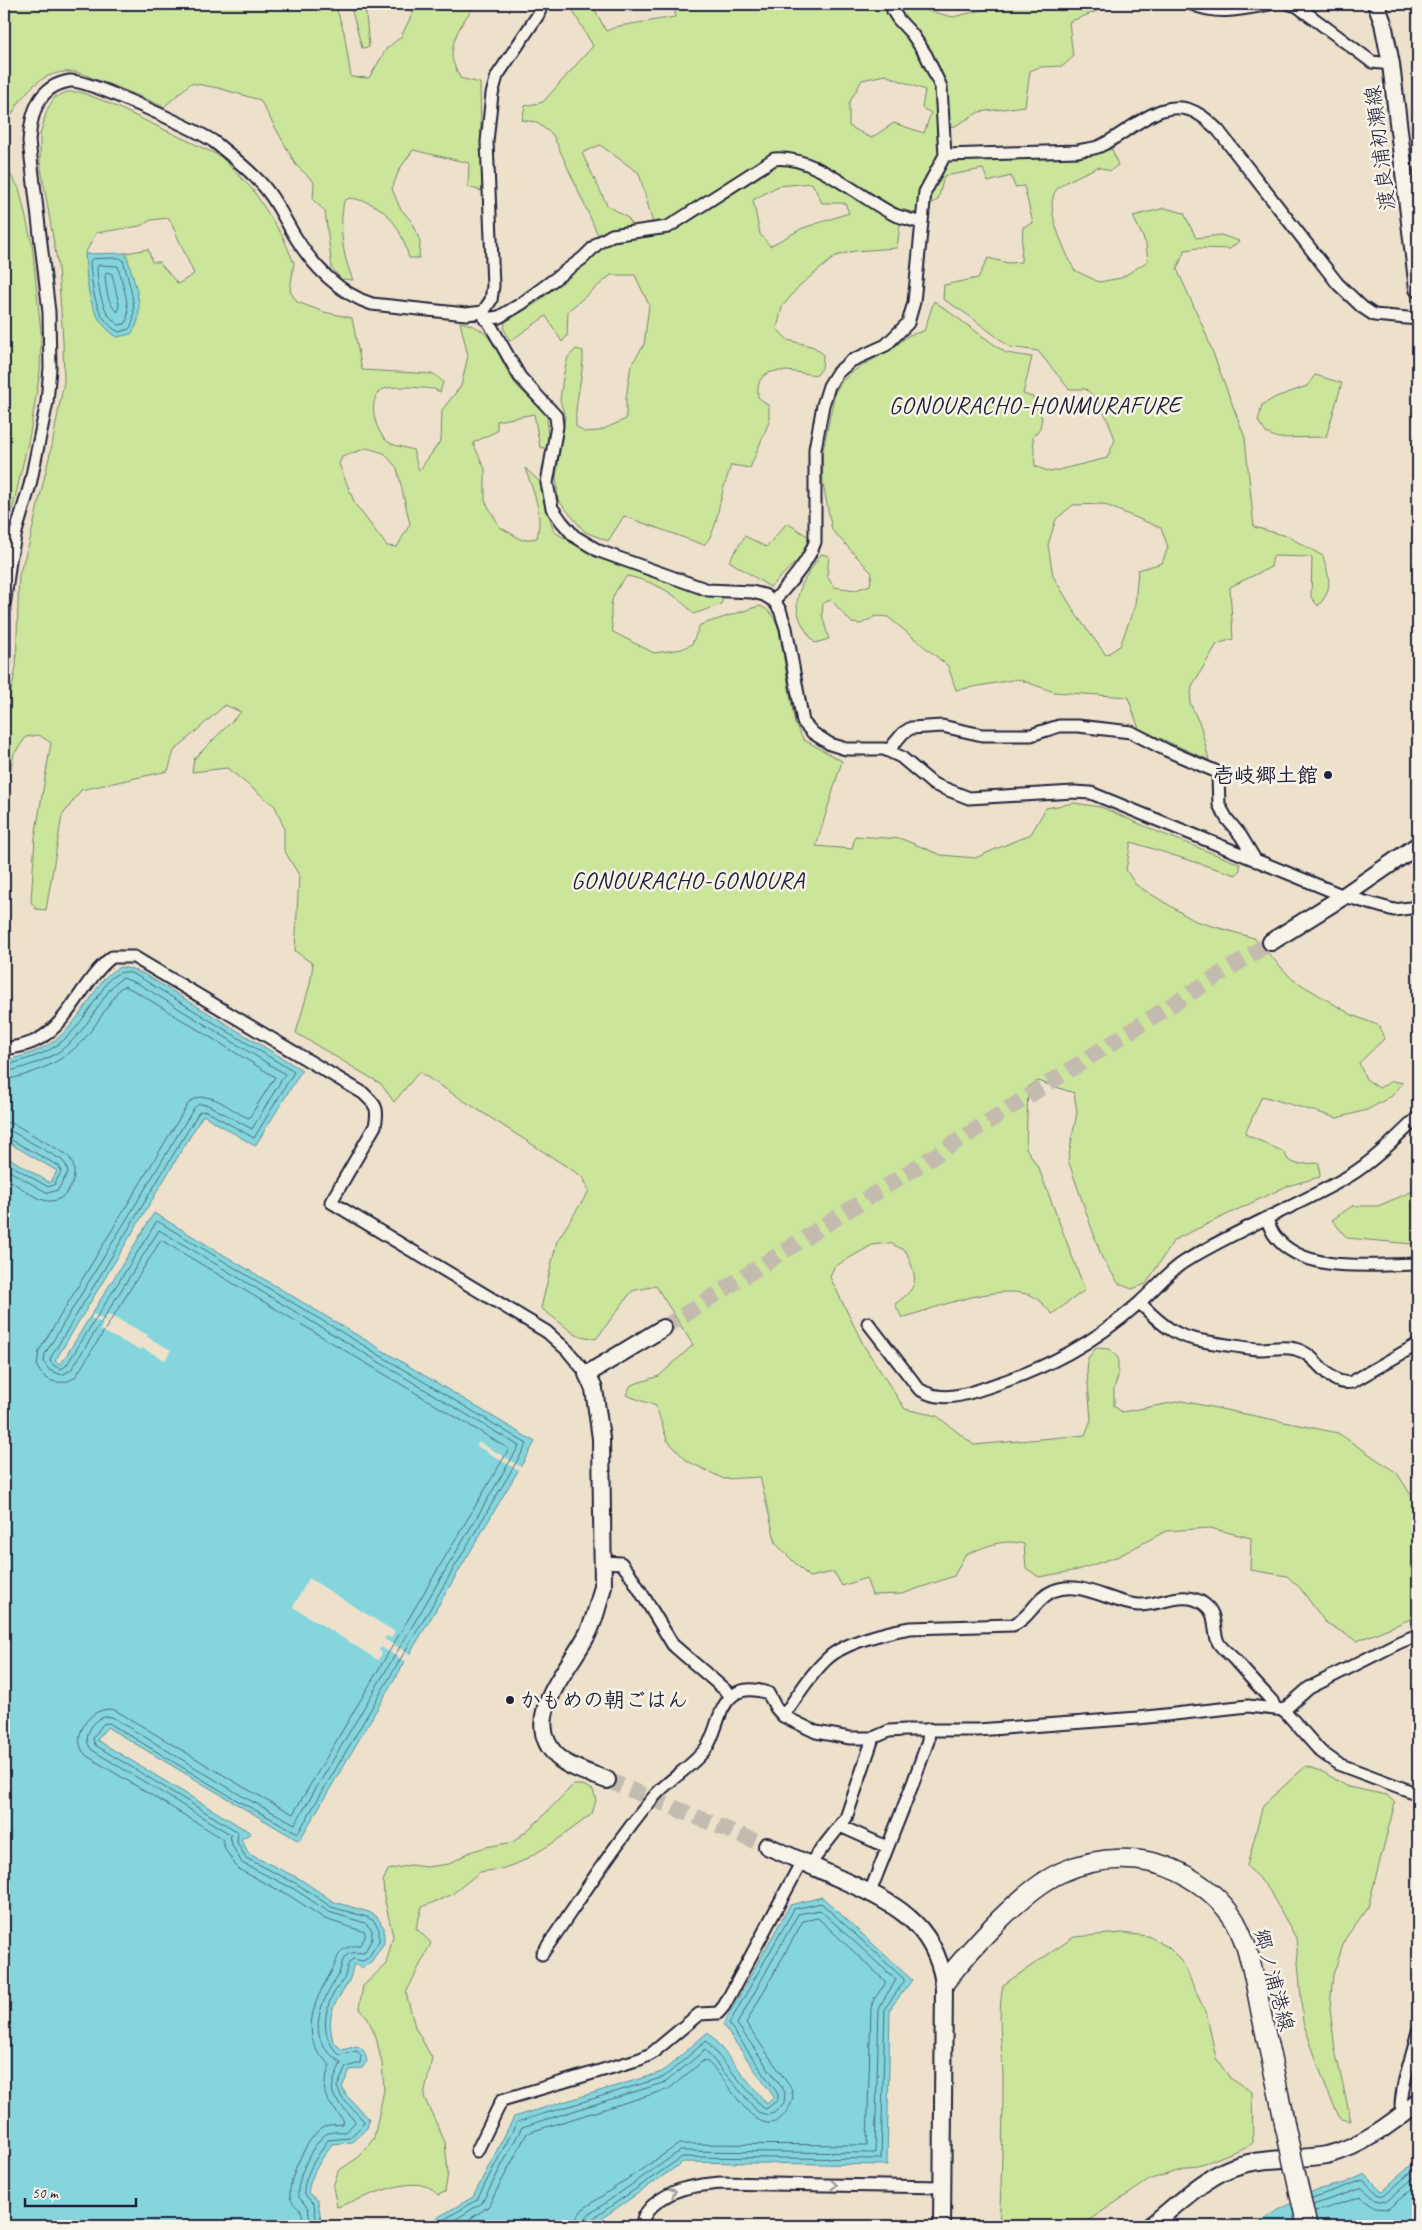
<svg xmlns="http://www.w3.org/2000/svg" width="1422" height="2230" font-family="Caveat,'Klee One',sans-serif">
<rect width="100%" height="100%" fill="#ede1cc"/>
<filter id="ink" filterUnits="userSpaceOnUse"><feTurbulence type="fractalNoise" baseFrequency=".02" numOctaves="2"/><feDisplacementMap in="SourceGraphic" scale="10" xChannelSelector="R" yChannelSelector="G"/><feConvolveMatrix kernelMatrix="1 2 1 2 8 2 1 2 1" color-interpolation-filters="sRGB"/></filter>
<g filter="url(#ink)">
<!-- green -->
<path fill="#cbe59b" stroke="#76846b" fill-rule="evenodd" d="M4,4H335L344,32L351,77L369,78L387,48L401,37L417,4H448L451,7L454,4H478C465,15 452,37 452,56C452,62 458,72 460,78L480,83L482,191L468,187L469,163L413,150L399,170L392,189L400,208L411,221L420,241L419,258H409C400,225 386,203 350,198L344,201C339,229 342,254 353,280L341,279L332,268L325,211L313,200L314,182L296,165L260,100L218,88L191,83L164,107C144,98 124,89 103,82C94,79 84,73 74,72C36,69 17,101 4,131Z
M350,4H365L369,47L362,48Z
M569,4H592L606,31L619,26L675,17V4H901L953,17L999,6V4H1124L1107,7L1069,22L1073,57L1063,66L1040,67L1030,71L1025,106L979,112L955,126L940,128L938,158L1051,157L1112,149L1118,165L1110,171L1098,167C1087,172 1065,181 1057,189C1042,206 1066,252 1074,270L1099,282L1121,278L1148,261L1146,244L1133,216L1165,208L1184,213L1196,238L1221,235L1239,241L1230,249L1198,248L1185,250L1177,269L1204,329L1245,438L1254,527L1287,536L1323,556C1329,577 1334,589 1318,606L1311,597L1312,557L1273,556L1271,567L1230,587L1233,639L1217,644L1192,686L1190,703L1201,727L1209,760L1139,729L1128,697L1054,692L1018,679L956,690L948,666L888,617L876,616L861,624L852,623L831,600L823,603L822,615L829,639L815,643C785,607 797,589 821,554L829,556L827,576L834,587L856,590L870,585L872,573L832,530L823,484L822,455L835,392L842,381L855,370L893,348L909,335L924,331L934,301L1006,353L1032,357L1023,394L1033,397L1042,418L1040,428L1033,437L1035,466L1050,472L1107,458L1115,440C1108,419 1102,404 1086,389H1069L1038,351L1010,347L968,315L943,299L944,285L978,278L988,258L1008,263L1021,262L1023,227L1033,223L1024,186L1015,187L1011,176L988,182L983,169L944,176L938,200L915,213L902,209L897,248L854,251L836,256L799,286L782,307L777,329L788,340L814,347L823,354L822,368L817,375C793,373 754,359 758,397L769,406V422L750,468L731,465C728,476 723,487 721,499C716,516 717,531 704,545L624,516L608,541L585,532L558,500L556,477L565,417L560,400L563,377L568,357L576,349L583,351C584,377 574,400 576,426L584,432L599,431L626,419V398L631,365L644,345L649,305L635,275H611L568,311L567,336L562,342L546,316L510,341L504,329L505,322L538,302L603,246L553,135L536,122L522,120L525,106L543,102L593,46ZM885,75L925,90L922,108L931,113L924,133L894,123L871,138L849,126V103L862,80ZM600,145L639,173L656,234L637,237L628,218L607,205L582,153ZM812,183L822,203H845L849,213L803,228L770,246L760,234L753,200L778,186ZM1103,504L1161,528L1168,547L1162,563L1138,570L1135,605L1120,646L1106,655L1077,616L1053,576L1048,545L1056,519L1073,505Z
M67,92H80L104,101L220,156L253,190L282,235L294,263L290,291L297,302L324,312L352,318L362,370L434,374L443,382L440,392L434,389C422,388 389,384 380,391C367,403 376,432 387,441C393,446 405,447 413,450L419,471L441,440L442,410L461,386L468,356L460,322C499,329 496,361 518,387C526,396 538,404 547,413L548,449L540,447L534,414L497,421V431L473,443L485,469V501L500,527L522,540L537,538C543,512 534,493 525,468L540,482L554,532L606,560L647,572L723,599L721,604L694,614C675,593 655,582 627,576C609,597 609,605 613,632L654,653L682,649L692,644L700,625L759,606C771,609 775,619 779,630L795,724L804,740L842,761L816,846L852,849L855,836L902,839L941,855L975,858L1031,834L1046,808L1074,803L1101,807L1158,832L1240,864V870L1236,875L1131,842L1126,870L1136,885L1195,921L1254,938L1292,979L1352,1015L1380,1026L1384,1039L1359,1063L1366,1079L1379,1088L1393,1081L1403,1083L1392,1096L1367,1110L1337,1118L1262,1096L1245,1134L1284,1152L1288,1160L1297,1164L1319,1163L1320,1177L1287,1186L1174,1240L1146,1284L1132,1289L1119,1284L1102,1258L1068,1160L1077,1112L1074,1093L1038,1081L1028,1087L1026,1148L1039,1169L1085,1290L1052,1314C1046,1308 1040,1299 1032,1296C1001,1282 935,1308 902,1318L895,1304C921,1285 917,1279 906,1251L890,1243L872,1245L834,1267L830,1277L864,1346L905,1409L937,1416L974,1445L1085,1435L1091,1420L1087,1372L1088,1358L1096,1348L1110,1349L1118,1358V1376L1114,1389V1406L1122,1412L1182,1401L1338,1433L1397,1473L1418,1506V1616L1357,1641L1325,1622L1300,1588L1287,1576L1250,1570L1251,1538L1210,1528L1166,1531L1119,1556L1078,1570L1039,1577L1026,1568L1024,1544C1002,1538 985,1547 965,1555L954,1576L902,1594L872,1595L866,1578L842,1586L834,1572L809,1577L776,1544L760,1477L724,1479L687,1461L667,1440L656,1406L626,1395L631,1385L659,1376L693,1345L656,1286L632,1291L596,1339L576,1335L541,1308L557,1241L589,1191L583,1177L419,1072L394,1102L381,1084L296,1033L310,984L313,964L295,951L299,875L284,850V828L275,806L227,768L192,772L194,759L241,712L225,705L174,751L168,771L81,790L62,816L46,910L36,909L31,902L35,837L51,743L39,735L26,737L14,754L4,800V726L16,667L19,575L29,544L52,445L64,381L63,341L58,267L40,162V135L47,110L55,97ZM169,218L194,274L178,284L159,262H152L148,249L126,253L138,300L85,254L96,233L140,226L151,220ZM367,448L384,453L397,468L410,524L397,547L387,546L355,504L339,464L342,457Z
M4,159L7,169L19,188L32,244L41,332L40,372L30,433L4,546Z
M1315,375L1342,383L1326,437L1278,438L1266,433L1258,421L1262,405L1276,397L1307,386Z
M787,523L809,537L801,557L770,587L729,561L745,536L766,547Z
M1418,1189V1242L1412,1244L1347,1238L1332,1220L1352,1206H1378Z
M1306,1766L1323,1772L1348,1787L1387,1795L1395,1803L1368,1907L1345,1939L1333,1975L1330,2008L1335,2050L1351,2121L1340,2119L1327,2090L1303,2022L1296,1938L1268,1888L1247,1866L1263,1805Z
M573,1785H583L593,1790L596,1800L592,1814L553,1843L521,1862L501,1869L480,1872L451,1895L422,1907L416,1928L431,1943L406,1993L415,2027L432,2058L424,2097L445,2142L448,2173L445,2192L438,2195C435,2192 430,2187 425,2186C404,2178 359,2200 337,2207L333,2187L338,2171L359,2157L374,2138L384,2090L382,2064L376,2037L367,2017L359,2008L363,1986L386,1964L393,1936L384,1897L383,1881L388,1870L410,1865L426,1867L449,1864L470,1852L486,1847L513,1842L537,1822Z
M1121,1933L1148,1936L1168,1947L1182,1961L1207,2016L1216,2058L1230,2078L1252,2092L1253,2142L1246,2147L1208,2162L1151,2179L1080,2226H999C1002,2176 1003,2127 1003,2076C1002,2046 997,2015 1003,1985L1074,1937Z"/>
<!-- water -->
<path fill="#85d6dc" stroke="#5d8e9c" d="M126,253C132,277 149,313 131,334L117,337C88,318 87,286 85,254Z
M120,967L132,969L144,974L302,1070L255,1146L203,1115L55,1361L61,1364L154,1213L535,1442L299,1841L107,1727L97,1740L251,1833L241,1839L249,1854L300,1879L334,1902L369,1912L377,1917L384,1928V1943L371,1962L362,1968L354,1964C352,1969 351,1978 348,1983C334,2005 326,2013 333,2041L342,2050L357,2046C364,2049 365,2053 367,2061L362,2068L350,2070L342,2087L346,2095L369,2119L367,2128L352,2142L332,2144C322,2158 310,2175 308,2193L318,2201L322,2226H4V1155L50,1183L57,1171L4,1140V1061C50,1050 63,1039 89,1001C99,986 103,975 120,967Z
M822,1897L912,1980L890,2009L887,2165L683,2162L591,2226H428V2220L435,2219L473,2197L514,2117L662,2072L708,2032L767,2104L774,2097L723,2025L790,1905Z
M1418,2159V2226H1255L1271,2214L1316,2190L1345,2183L1365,2174L1382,2191Z"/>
<!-- pier -->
<path fill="#ede1cc" d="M93,1314L105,1320L108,1314L148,1335L147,1337L171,1350L165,1360L142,1348L140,1350L100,1330L103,1324L91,1318Z
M479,1442L521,1467L519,1471L477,1446Z
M309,1578L395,1632L391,1638L387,1636L384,1639L410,1654L406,1662L381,1647L379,1650L382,1653L378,1660L293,1607Z"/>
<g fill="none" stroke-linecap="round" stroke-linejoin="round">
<!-- shore -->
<path stroke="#4a6a7b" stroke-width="1" d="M120,258L123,260C127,277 141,315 129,329L119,332C94,319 92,286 90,261L92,259Z
M99,265L118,266C121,280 133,312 125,324L119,325C101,314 98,287 97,268Z
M107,272L112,274L119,304L118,312C107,305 106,287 105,275Z
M4,1065C13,1064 21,1061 30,1058C67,1046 78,1026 99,995C105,986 109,976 120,973C127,970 135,975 141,978L294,1072L254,1138L206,1111L199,1112L51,1357L50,1361L53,1365L61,1369L66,1366L157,1221L527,1444L298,1833L240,1802L109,1723L103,1724L93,1738L95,1745L238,1832L237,1842L246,1858L297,1884L331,1907L367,1917L374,1921L379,1929V1941L368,1958L363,1961L353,1959C346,1963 347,1972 344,1979C342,1982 339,1985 337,1988C323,2009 319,2038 340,2055L357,2051L361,2056L360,2063L346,2067L337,2087L342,2098L364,2121L362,2126L349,2138L328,2140C318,2155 303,2176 304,2194L314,2204L317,2226
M4,1071C14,1071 24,1067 33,1064C68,1052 81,1033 100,1004C107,994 112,983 123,978L139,984L285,1074L252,1129L208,1105L199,1104L194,1108L45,1354L44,1362L49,1370L62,1375L71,1370L159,1230L519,1446L295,1824L242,1796L112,1717C96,1713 79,1737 92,1750L230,1834L232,1845L242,1863L294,1889L329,1912L365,1923L372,1930V1939L364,1953C360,1953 356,1952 352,1953C340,1955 342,1970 337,1978C324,1997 310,2024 324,2047C328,2053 335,2058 341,2063C324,2100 334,2093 355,2122L346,2132C340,2132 332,2131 326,2134C312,2143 296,2181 298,2196L308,2208L311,2226
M4,1079C14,1079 24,1075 33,1072C81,1055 93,1028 119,989L124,986L135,991L275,1077L249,1118C231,1112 207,1084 188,1104L39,1351L37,1366C43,1382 63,1388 76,1376L161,1240L509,1449L293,1814L245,1788L115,1710C91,1703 67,1739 87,1756L222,1838L225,1849L238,1869L290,1896L325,1919L365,1932V1937L360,1945C334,1948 341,1956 330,1974C317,1996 303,2025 317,2051C320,2056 326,2060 330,2065C325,2080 320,2093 332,2106C336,2112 341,2115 344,2122L342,2124C336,2125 329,2124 323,2127C308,2136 288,2178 290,2195C291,2204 296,2205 301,2211C303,2215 303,2222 303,2226
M4,1122L14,1124L66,1154C83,1168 71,1202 49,1201C37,1201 15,1183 4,1177
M4,1130L11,1131L62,1160L66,1165L68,1172L58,1190L48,1193L4,1168
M4,1136L59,1166L61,1172L54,1185L48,1187L4,1161
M1312,2198L1363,2180L1379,2195L1384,2196L1418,2166
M1313,2205L1362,2188L1376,2200L1386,2202L1418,2174
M1315,2212L1360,2197L1375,2208L1388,2209L1418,2184
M433,2226L477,2200L517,2122L664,2077L706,2041L762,2107L766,2109L778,2100V2094L729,2024L794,1909L821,1903L904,1979V1982L885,2008L881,2159L682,2157L591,2220L589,2226
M445,2226L482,2203L522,2127L666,2082L705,2050L758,2112L767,2115L774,2113L784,2103L785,2092L737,2024L798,1914L820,1910L896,1980L879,2007L875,2153L680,2151L588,2215L584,2220L583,2226
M459,2226L488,2207L527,2133L669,2089L704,2060C727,2071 761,2162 791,2104L793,2097L791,2088L746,2023L803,1921L818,1918L885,1981V1984L874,1999L871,2008L867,2145L679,2144L583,2209L577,2217L575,2226"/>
<!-- secondary-tunnel -->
<path stroke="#c4bbaf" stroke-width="16" stroke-dasharray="16 8" stroke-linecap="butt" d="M663,1328L1271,942
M607,1780L767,1846"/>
<defs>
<path id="street" d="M1192,4C1218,16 1243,9 1270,4
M1290,4L1297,6L1372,62L1391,64
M945,155L1078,151C1085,149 1094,149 1100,146C1131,132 1165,91 1200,115C1207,119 1212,125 1218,130L1338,284L1362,307L1374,315L1418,319
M483,312L520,377L556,416L557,426L547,483L552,508L562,522L574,536L599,551L708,590L752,592L764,595L774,601L780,610L786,628L803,722L813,733L830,744L846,749H884L901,757L933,784L969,798L1074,792L1091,793L1344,896L1394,910L1418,907
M485,319L499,317L521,304L583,258L598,243L612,235L668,227L774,159C814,154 861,199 895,215C903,218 913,220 921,223
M774,601C789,583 807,565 815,542V449L823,405L829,386L837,373L851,361L886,345L908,323L914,302L925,192L945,155L941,87L926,55L912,34L898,19L893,11L892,4
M4,665V607L10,560L16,532L30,485L47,402L50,368L49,312L29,141C31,113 38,86 70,81C88,79 194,129 213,141C227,152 243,165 256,178C274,195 283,217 296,238C313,266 340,294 372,304L466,314L483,312L491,300L493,286L487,142L492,94L497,76L538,15L542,4
M888,751L903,733L911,728L942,726L982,735H1031L1059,726H1078L1131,732L1166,750L1215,771L1218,776L1219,805L1227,819L1241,836L1256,861
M4,1049C15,1047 27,1046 37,1040C71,1022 82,980 112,957H134L144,963L363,1093C376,1105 379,1108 375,1126L331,1202L547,1332L567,1350L587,1374
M1266,1218C1269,1224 1271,1231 1275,1236C1304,1275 1375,1264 1418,1264
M1140,1303C1172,1336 1181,1338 1227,1345C1238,1346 1250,1349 1261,1349C1272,1349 1284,1346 1295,1349C1319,1354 1326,1387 1352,1382L1418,1344
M868,1323L919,1389C940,1403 965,1395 988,1387C1047,1368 1093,1344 1139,1303C1154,1290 1167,1273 1184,1262C1237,1229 1296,1207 1349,1176C1374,1161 1397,1137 1418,1117
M603,1562L621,1563L630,1574L673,1645L732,1696
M1284,1710L1309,1688L1400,1642L1418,1635
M783,1716C797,1697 810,1674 828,1658C845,1642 887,1632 910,1628L1013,1625C1030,1618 1036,1598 1053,1591C1080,1579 1111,1603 1138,1605C1159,1606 1184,1589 1204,1604C1218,1614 1212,1628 1218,1642C1221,1648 1229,1654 1234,1659C1246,1673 1259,1687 1272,1701L1275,1708
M840,1826L887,1847
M809,1865L846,1818L873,1738
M870,1892L913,1783L928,1741L929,1729
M542,1954C578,1902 612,1848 652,1799C668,1779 692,1768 707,1747C717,1731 718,1708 732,1696C743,1687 756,1689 768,1693L776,1708L783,1716L816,1732L850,1738H873L889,1731L905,1730H978L1138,1718L1248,1706L1284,1710L1320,1751L1338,1764L1418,1794
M1406,2112L1401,2106C1402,2080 1413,2056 1418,2031
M477,2151L502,2100L640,2059L651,2054L699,2014L718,2013L724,2006L802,1861
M642,2226C642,2218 646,2212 652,2206C674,2187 693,2186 720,2183L942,2187"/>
<path id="secondary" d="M1376,4L1383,23L1391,64L1418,289
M1271,942L1344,896L1418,845
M607,1780C592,1774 572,1769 559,1758C517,1720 570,1669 588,1633C595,1619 599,1602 603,1586L601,1438L594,1389L587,1374L663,1328
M767,1846C791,1856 814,1867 838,1878C889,1901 934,1920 944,1983L942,2226
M1150,2226C1176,2206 1208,2173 1240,2165C1268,2157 1299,2160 1327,2155C1361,2147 1392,2123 1418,2102"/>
<path id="primary" d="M944,1983C970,1949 1023,1889 1062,1872C1098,1856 1143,1854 1179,1872C1201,1883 1222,1900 1235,1921C1250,1948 1255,1982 1261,2012C1269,2050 1278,2088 1285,2126"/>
</defs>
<!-- street casing -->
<use href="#street" stroke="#22223b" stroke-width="15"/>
<!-- secondary casing -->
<use href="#secondary" stroke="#22223b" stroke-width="20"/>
<!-- primary casing -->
<use href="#primary" stroke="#22223b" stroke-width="22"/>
<!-- street -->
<use href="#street" stroke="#f7f3e8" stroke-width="11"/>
<!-- secondary -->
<use href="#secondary" stroke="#f7f3e8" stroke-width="16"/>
<!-- primary -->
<use href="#primary" stroke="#f7f3e8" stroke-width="19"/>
<defs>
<path id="primary-bridge" d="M1285,2126L1307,2226"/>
</defs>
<!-- primary-bridge casing -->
<use href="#primary-bridge" stroke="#22223b" stroke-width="22" stroke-linecap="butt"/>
<!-- primary-bridge -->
<use href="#primary-bridge" stroke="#f7f3e8" stroke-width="19"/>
</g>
<!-- one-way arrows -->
<defs><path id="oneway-chevron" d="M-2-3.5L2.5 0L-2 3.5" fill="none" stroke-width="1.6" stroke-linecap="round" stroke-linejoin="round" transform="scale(1.25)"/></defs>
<g stroke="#97959a">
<use href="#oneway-chevron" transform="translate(834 2185) rotate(1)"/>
<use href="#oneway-chevron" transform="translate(673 2192) rotate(-21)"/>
</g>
</g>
<!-- markers -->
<g fill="#22223b" stroke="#f7f3e8" stroke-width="2">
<circle cx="1328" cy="775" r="5"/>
<circle cx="510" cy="1700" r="5"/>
</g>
<g text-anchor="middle" stroke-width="5" stroke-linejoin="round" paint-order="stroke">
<!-- street labels -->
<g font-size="21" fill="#22223b" stroke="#f7f3e8">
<text transform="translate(1380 148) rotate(-97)" y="7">渡良浦初瀬線</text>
<text transform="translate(1274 1980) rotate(75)" y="7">郷ノ浦港線</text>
</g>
<!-- poi labels -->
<g font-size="21" font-weight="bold" fill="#22223b" stroke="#f7f3e8" text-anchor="end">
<text x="1318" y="782">壱岐郷土館</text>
<text x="520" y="1707" text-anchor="start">かもめの朝ごはん</text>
</g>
<!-- quarter labels -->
<g font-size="24" letter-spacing="1" fill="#22223b" stroke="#f7f3e8">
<text x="1035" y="413">GONOURACHO-HONMURAFURE</text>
<text x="688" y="888">GONOURACHO-GONOURA</text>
</g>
</g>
<!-- margin -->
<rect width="1422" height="2230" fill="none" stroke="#f7f3e8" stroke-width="20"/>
<rect x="10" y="10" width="1402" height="2210" fill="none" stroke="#22223b" stroke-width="2" filter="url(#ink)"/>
<!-- scale -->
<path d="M25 2198v8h111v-8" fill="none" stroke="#22223b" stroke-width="2.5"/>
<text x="32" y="2198" font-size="15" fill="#22223b" stroke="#f7f3e8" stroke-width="4" paint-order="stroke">50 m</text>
</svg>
